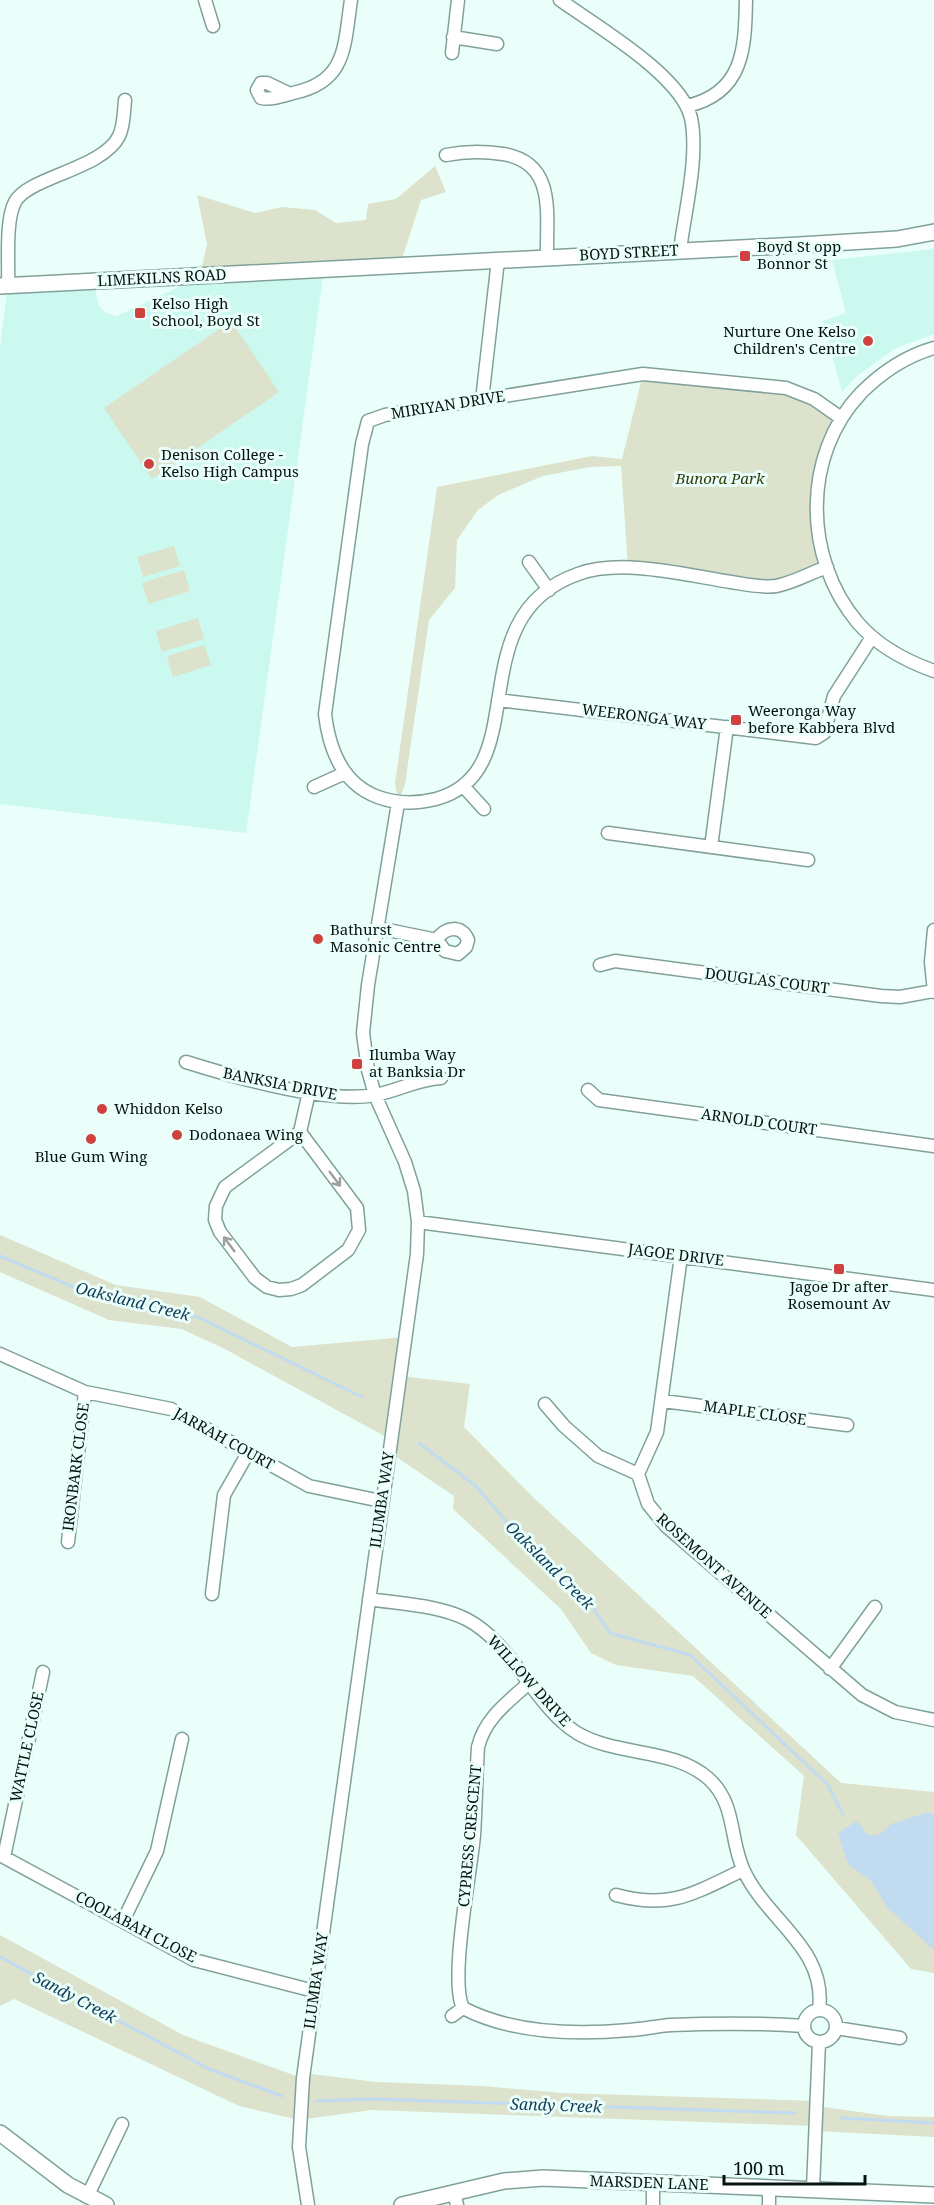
<svg xmlns="http://www.w3.org/2000/svg" width="934" height="2205" font-family="'Noto Serif',serif">
<rect width="100%" height="100%" fill="#eafffa"/>
<!-- built -->
<path fill="#cbf8ef" d="M934,249V334L896,348L857,376L842,392L823,321L846,313L832,260Z
M324,269L246,833L0,804V347L8,285L93,281L99,306L106,313L117,316L200,277Z"/>
<!-- green -->
<path fill="#dce2cb" d="M435,166L446,192L421,200L401,262L200,277L207,244L197,195L255,213L282,207L315,210L336,223L366,220L368,204L396,199Z
M231,321L279,392L152,479L104,408Z
M643,374L786,388L841,418L817,488L827,567L775,586L628,567L621,466L590,467L543,476L498,495L478,510L457,540L455,588L429,620L405,784L398,803L395,783L437,487L592,456L622,459Z
M174,546L180,566L143,577L137,557Z
M184,570L190,591L149,604L142,583Z
M198,618L204,639L162,652L156,631Z
M204,645L211,665L173,677L167,656Z
M0,1235L116,1285L200,1297L292,1347L405,1337L400,1376L470,1384L464,1427L534,1498L841,1783L934,1792V1973L911,1969L796,1835L804,1776L693,1676L616,1665L591,1653L561,1609L453,1509L454,1496L389,1452L390,1439L221,1347L181,1329L109,1320L0,1272Z
M0,1935L183,2035L302,2078L303,2073L376,2082L482,2086L563,2093L817,2101V2106L888,2116L934,2117V2137L816,2131V2126L371,2110L299,2120L239,2106L14,1999L0,2006Z"/>
<!-- water -->
<path fill="#c1dbf1" d="M928,1812L934,1815V1950L888,1908L871,1881L848,1864L838,1833L857,1821L868,1835H879L891,1824Z"/>
<g fill="none" stroke-linecap="round" stroke-linejoin="round">
<!-- stream -->
<path stroke="#c1dbf1" stroke-width="3" d="M0,1256L83,1291L200,1318L362,1397
M419,1443L477,1487L526,1545L589,1602L610,1633L690,1655L828,1785L843,1814
M0,1957L209,2069L282,2096
M317,2101L371,2099L795,2113
M841,2118L934,2123"/>
<defs>
<path id="minor" d="M205,0L213,26
M560,0C596,26 681,75 691,118C699,156 685,211 680,250
M453,37L497,44
M452,53L458,0
M290,94L267,83H261L257,90L261,98C271,100 283,96 293,93C347,82 344,46 351,0
M687,106C744,93 745,48 746,0
M446,155C466,151 483,151 503,154C557,163 546,214 547,257
M8,285C9,264 5,220 15,202C28,177 103,169 119,136C124,126 124,111 125,100
M934,348C906,356 881,373 861,393C802,455 803,558 858,623C877,645 906,661 934,671
M482,400L498,260
M529,562L549,590
M827,567C810,573 793,583 776,586C762,588 744,584 731,582C685,575 622,558 578,574C456,617 538,771 436,799C416,804 397,804 378,797C342,784 329,748 325,714L362,444L368,421L385,415L643,374L786,388L814,399L841,418
M498,700L816,738L824,733L834,696L872,637
M314,787L345,773
M464,787L484,809
M608,833L808,860
M711,847L727,727
M378,928L437,940C444,927 462,924 468,940L466,947L458,954L445,951L437,940
M934,930L931,962L934,992
M600,965L615,961L881,996L900,997L934,991
M186,1062C234,1077 327,1104 375,1095C398,1091 417,1079 441,1078
M588,1090L599,1100L934,1146
M300,1132L357,1208L359,1230L348,1250L302,1285L291,1289L279,1290L267,1287L255,1278L220,1232L215,1220L216,1206L225,1187L300,1132L309,1092
M418,1222L934,1290
M681,1256L657,1432L638,1474L648,1504L666,1526L862,1695L895,1712L934,1720
M0,1354L85,1392L171,1409L309,1486L381,1501
M663,1401L847,1425
M545,1404L564,1426L598,1456L638,1474
M68,1542L85,1392
M212,1594L224,1495L248,1453
M369,1599C400,1604 438,1605 466,1619C512,1642 534,1706 577,1733C618,1757 673,1747 709,1779C737,1805 729,1840 744,1871C768,1922 827,1948 819,2010
M830,1669L875,1607
M529,1683C508,1702 485,1718 478,1747C476,1776 476,1805 474,1835C471,1871 449,1980 463,2008C511,2033 576,2035 630,2030C644,2029 657,2026 671,2025C716,2023 759,2023 804,2026
M0,1855L194,1960L314,1991
M4,1857L43,1672
M616,1895C671,1910 694,1893 743,1870
M123,1921L157,1851L182,1739
M804 2026a16 16 0 1 1 32 0a16 16 0 1 1-32 0Z
M452,2016L463,2008
M836,2028L900,2038
M813,2189L819,2042
M454,2192L457,2205
M87,2197L122,2124
M308,2205L299,2147L303,2078L417,1254L418,1222L414,1191L405,1162L375,1095L368,1070L363,1033L368,985L398,803
M653,2205V2184
M769,2205V2187"/>
<path id="major" d="M0,286L800,245L897,239L934,232
M0,2133L68,2185L106,2205
M402,2205L504,2181L543,2178L934,2195"/>
</defs>
<!-- minor casing -->
<use href="#minor" stroke="#80a19b" stroke-width="15"/>
<!-- major casing -->
<use href="#major" stroke="#80a19b" stroke-width="18"/>
<!-- minor -->
<use href="#minor" stroke="#fff" stroke-width="12"/>
<!-- major -->
<use href="#major" stroke="#fff" stroke-width="15"/>
</g>
<!-- one-way arrows -->
<defs><path id="oneway-shaft" d="M-6 0H5M1.5-3L5.5 0L1.5 3" fill="none" stroke-width="1.6" stroke-linecap="round" stroke-linejoin="round" transform="scale(1.5)"/></defs>
<g stroke="#9ba09f">
<use href="#oneway-shaft" transform="translate(335 1179) rotate(53)"/>
<use href="#oneway-shaft" transform="translate(229 1244) rotate(-127)"/>
</g>
<!-- markers -->
<g fill="#cf403e" stroke="#eafffa" stroke-width="2">
<rect x="739" y="250" width="12" height="12" rx="3"/>
<rect x="134" y="307" width="12" height="12" rx="3"/>
<circle cx="868" cy="341" r="6"/>
<circle cx="149" cy="464" r="6"/>
<rect x="730" y="714" width="12" height="12" rx="3"/>
<circle cx="318" cy="939" r="6"/>
<rect x="351" y="1058" width="12" height="12" rx="3"/>
<circle cx="102" cy="1109" r="6"/>
<circle cx="177" cy="1135" r="6"/>
<circle cx="91" cy="1139" r="6"/>
<rect x="833" y="1263" width="12" height="12" rx="3"/>
</g>
<g text-anchor="middle" stroke-width="6" stroke-linejoin="round" paint-order="stroke">
<!-- poi labels -->
<g font-size="15" fill="#061210" stroke="#eafffa" text-anchor="start">
<text x="757" y="252">Boyd St opp<tspan x="757" dy="17">Bonnor St</tspan></text>
<text x="152" y="309">Kelso High<tspan x="152" dy="17">School, Boyd St</tspan></text>
<text x="856" y="337" text-anchor="end">Nurture One Kelso<tspan x="856" dy="17">Children's Centre</tspan></text>
<text x="161" y="460">Denison College -<tspan x="161" dy="17">Kelso High Campus</tspan></text>
<text x="748" y="716">Weeronga Way<tspan x="748" dy="17">before Kabbera Blvd</tspan></text>
<text x="330" y="935">Bathurst<tspan x="330" dy="17">Masonic Centre</tspan></text>
<text x="369" y="1060">Ilumba Way<tspan x="369" dy="17">at Banksia Dr</tspan></text>
<text x="114" y="1114">Whiddon Kelso</text>
<text x="189" y="1140">Dodonaea Wing</text>
<text x="91" y="1162" text-anchor="middle">Blue Gum Wing</text>
<text x="839" y="1292" text-anchor="middle">Jagoe Dr after<tspan x="839" dy="17">Rosemount Av</tspan></text>
</g>
<!-- street labels -->
<g font-size="15" fill="#061210" stroke="#eafffa">
<text transform="translate(629 253) rotate(-3)" y="5">BOYD STREET</text>
<text transform="translate(162 278) rotate(-3)" y="5">LIMEKILNS ROAD</text>
<text transform="translate(448 405) rotate(-9)" y="5">MIRIYAN DRIVE</text>
<text transform="translate(644 717) rotate(7)" y="5">WEERONGA WAY</text>
<text transform="translate(767 981) rotate(7)" y="5">DOUGLAS COURT</text>
<text transform="translate(280 1084) rotate(11)" y="5">BANKSIA DRIVE</text>
<text transform="translate(759 1122) rotate(8)" y="5">ARNOLD COURT</text>
<text transform="translate(676 1255) rotate(7)" y="5">JAGOE DRIVE</text>
<text transform="translate(755 1413) rotate(8)" y="5">MAPLE CLOSE</text>
<text transform="translate(224 1439) rotate(29)" y="5">JARRAH COURT</text>
<text transform="translate(76 1467) rotate(-83)" y="5">IRONBARK CLOSE</text>
<text transform="translate(382 1500) rotate(-82)" y="5">ILUMBA WAY</text>
<text transform="translate(714 1566) rotate(42)" y="5">ROSEMONT AVENUE</text>
<text transform="translate(529 1681) rotate(48)" y="5">WILLOW DRIVE</text>
<text transform="translate(27 1747) rotate(-78)" y="5">WATTLE CLOSE</text>
<text transform="translate(470 1836) rotate(-85)" y="5">CYPRESS CRESCENT</text>
<text transform="translate(136 1927) rotate(28)" y="5">COOLABAH CLOSE</text>
<text transform="translate(316 1981) rotate(-82)" y="5">ILUMBA WAY</text>
<text transform="translate(649 2183) rotate(2)" y="5">MARSDEN LANE</text>
</g>
<!-- park labels -->
<g font-size="15" font-style="italic" fill="#323b09" stroke="#eafffa">
<text x="720" y="484">Bunora Park</text>
</g>
<!-- water labels -->
<g font-size="16" font-style="italic" fill="#0f3a59" stroke="#eafffa">
<text transform="translate(133 1301) rotate(14)" y="6">Oaksland Creek</text>
<text transform="translate(550 1565) rotate(45)" y="6">Oaksland Creek</text>
<text transform="translate(75 1997) rotate(28)" y="6">Sandy Creek</text>
<text transform="translate(556 2105) rotate(2)" y="6">Sandy Creek</text>
</g>
</g>
<!-- scale -->
<path d="M724 2175v9h141v-9" fill="none" stroke="#061210" stroke-width="3"/>
<text x="733" y="2175" font-size="18" fill="#061210" stroke="#eafffa" stroke-width="4.5" paint-order="stroke">100 m</text>
</svg>
